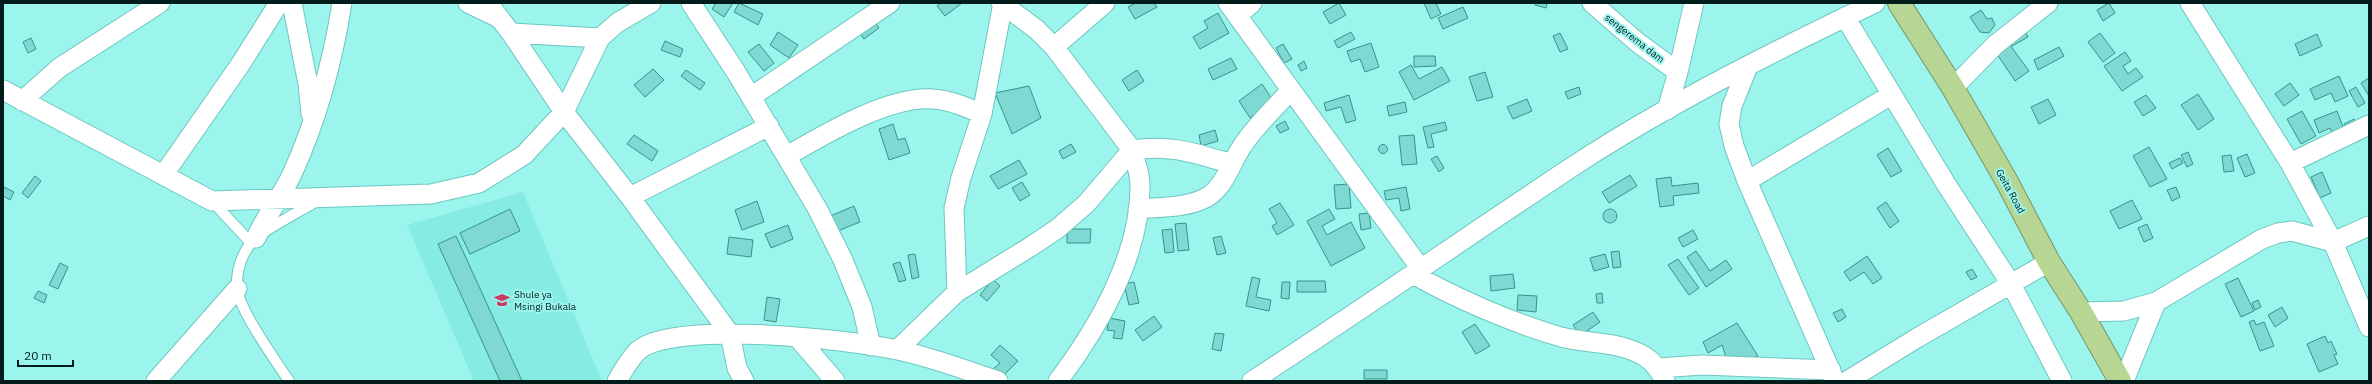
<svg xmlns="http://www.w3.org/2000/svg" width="2372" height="384" font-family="'IBM Plex Sans',sans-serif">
<rect width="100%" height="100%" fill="#9bf5ed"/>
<!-- built -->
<path fill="#85ebe3" d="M523,192L602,381H474L407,225Z"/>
<!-- building -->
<path fill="#7fd9d2" stroke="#35938c" d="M716,3H733L724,17L712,9Z
M739,3L763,14L758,25L734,12Z
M941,3H962L945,16L937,6Z
M1136,3H1154L1157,7L1135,19L1128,7Z
M1339,3L1346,15L1330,24L1323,12Z
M1424,3H1436L1441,14L1431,19Z
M1535,3H1547L1546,8L1535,5Z
M2109,3L2115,13L2103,21L2097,10Z
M1463,7L1468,18L1443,29L1438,18Z
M1981,10L1987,19L1992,18L1995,25L1989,33L1980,32L1970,17Z
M1218,13L1229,33L1200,49L1193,37L1208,28L1204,21Z
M875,22L879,28L864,39L860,33Z
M2023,28L2028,37L2012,46L2007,37Z
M778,32L798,45L789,58L770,45Z
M1351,32L1355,39L1338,48L1334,41Z
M1560,33L1568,49L1560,52L1553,36Z
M2100,33L2115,53L2103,62L2088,42Z
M2317,34L2322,46L2300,56L2295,44Z
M31,38L36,49L28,53L23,42Z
M665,41L683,49L680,57L661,50Z
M1371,43L1379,67L1365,72L1360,59L1351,62L1347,51Z
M759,44L774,63L764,71L748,52Z
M1283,44L1292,59L1284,63L1276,48Z
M2010,45L2029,71L2015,81L1997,54Z
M2059,47L2064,56L2038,70L2034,60Z
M2125,52L2131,61L2123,66L2128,74L2136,68L2143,77L2122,91L2104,66Z
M1414,56H1435L1436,66L1414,67Z
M1231,58L1237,69L1213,80L1208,69Z
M1304,61L1307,68L1301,71L1298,65Z
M1411,65L1419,79L1442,67L1450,81L1414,100L1399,72Z
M653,69L664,80L645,97L634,85Z
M686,70L705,83L700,90L681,76Z
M1137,70L1144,81L1129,91L1122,80Z
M1485,72L1493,97L1477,101L1469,77Z
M2339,76L2348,96L2335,102L2331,93L2315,100L2310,89Z
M2369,78V96L2361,83Z
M2290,83L2299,95L2284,106L2275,94Z
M1262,84L1274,102L1250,118L1239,101Z
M1029,86L1041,118L1012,134L995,93Z
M1579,87L1581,94L1568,99L1565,92Z
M2356,87L2365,103L2358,107L2349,91Z
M2198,94L2214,119L2198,130L2181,105Z
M1349,95L1356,120L1346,123L1341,107L1326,111L1324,103Z
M2146,95L2156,108L2143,116L2134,102Z
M1527,99L1532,111L1513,119L1507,107Z
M2048,99L2056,115L2039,124L2031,107Z
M1405,102L1407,112L1389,116L1387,106Z
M2302,111L2316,136L2301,144L2287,119Z
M2337,111L2345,132L2333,136L2330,128L2319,133L2314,120Z
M2354,119L2357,125L2347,131L2344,124Z
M1285,121L1289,129L1280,133L1276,126Z
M1445,122L1447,130L1431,134L1434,147L1428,148L1423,127Z
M893,124L898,140L905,138L910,153L889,160L879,129Z
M1215,130L1218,141L1201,146L1199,135Z
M634,135L658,151L652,161L627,144Z
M1414,135L1417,164L1402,165L1399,136Z
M1071,144L1076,152L1063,159L1059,151Z
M1378.5 149a4.5 4.5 0 1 1 9 0a4.5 4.5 0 1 1-9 0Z
M2149,147L2167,179L2150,187L2133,156Z
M1888,148L1902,171L1891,177L1877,155Z
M2188,152L2193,164L2187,167L2181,155Z
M2247,154L2255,173L2245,177L2237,158Z
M2231,155L2234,171L2224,172L2222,156Z
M1437,156L1444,168L1439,172L1431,159Z
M2180,158L2183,163L2172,169L2169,163Z
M1019,160L1027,174L998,189L990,176Z
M2322,172L2331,193L2320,198L2311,177Z
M1630,175L1637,186L1609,203L1602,192Z
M35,176L41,181L28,198L22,193Z
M1671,177L1672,186L1698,183L1699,193L1673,196L1674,205L1660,207L1656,179Z
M1022,182L1030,195L1020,201L1012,188Z
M1349,184L1351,208L1336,209L1334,185Z
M4,187L14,192L10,200L3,196Z
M1406,187L1410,209L1401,211L1399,198L1386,200L1384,191Z
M2176,187L2180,197L2172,201L2167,190Z
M2132,200L2142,219L2119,229L2110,211Z
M757,201L764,222L742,230L735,210Z
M1886,202L1899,221L1890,228L1877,208Z
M1280,203L1294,225L1277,235L1272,226L1277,223L1269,209Z
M854,206L860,222L835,232L828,217Z
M1603 216a7 7 0 1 1 14 0a7 7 0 1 1-14 0Z
M510,209L520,231L470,254L460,233Z
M1329,209L1335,219L1322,226L1327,235L1351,222L1365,248L1331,266L1307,221Z
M1369,213L1371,228L1361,230L1359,214Z
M1186,223L1189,250L1178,251L1175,224Z
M2147,224L2153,238L2144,242L2138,228Z
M788,225L793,239L771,248L765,234Z
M1067,229H1091L1090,243H1067Z
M1172,229L1174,252L1165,253L1162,230Z
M1693,230L1698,239L1683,247L1678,238Z
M456,236L522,381H500L438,244Z
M1221,236L1226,253L1217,255L1213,238Z
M729,237L753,240L751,257L727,254Z
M1619,251L1621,267L1613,268L1611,252Z
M1696,251L1710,271L1726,260L1732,269L1706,287L1687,257Z
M915,254L919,277L912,279L908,255Z
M1605,254L1609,267L1594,271L1590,258Z
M1867,256L1882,278L1873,284L1864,272L1850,281L1844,272Z
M1678,259L1699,288L1689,295L1668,265Z
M900,262L906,280L899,282L893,264Z
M60,263L68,267L58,289L49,285Z
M1972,269L1977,277L1971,280L1966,272Z
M1513,274L1515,288L1491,291L1490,276Z
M1252,277L1260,279L1256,297L1271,300L1269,311L1246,306Z
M2238,278L2254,311L2241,317L2225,284Z
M993,279L1000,286L987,301L980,295Z
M1297,281H1325L1326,292H1297Z
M1134,282L1139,303L1129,305L1124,284Z
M1282,282H1290L1289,299L1281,298Z
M38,291L47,295L44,303L34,298Z
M1602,293L1603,303H1597L1596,294Z
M1518,295L1537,296L1536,312L1517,310Z
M767,297L780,299L776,322L764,320Z
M2258,300L2261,307L2255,310L2252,303Z
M2282,307L2288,318L2275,327L2268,315Z
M1842,309L1846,317L1838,322L1833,313Z
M1593,312L1600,322L1581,335L1573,325Z
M1154,316L1162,327L1143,341L1135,330Z
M1109,318L1125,321L1122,339L1113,338L1115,331L1107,330Z
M2254,320L2256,325L2264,322L2274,346L2260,351L2249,322Z
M1737,323L1758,356L1729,366L1722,345L1708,353L1703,342Z
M1475,324L1490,346L1476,354L1462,332Z
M1215,333L1224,334L1221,351L1212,349Z
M2325,336L2328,343L2331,341L2337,354L2334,355L2338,364L2319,372L2307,344Z
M1000,345L1018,361L1002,377L993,369L1000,363L991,355Z
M1364,370H1387V379H1364Z"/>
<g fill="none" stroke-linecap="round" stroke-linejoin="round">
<defs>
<path id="lane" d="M212,201L251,243
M289,381C276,361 239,310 237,288C236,271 242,251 255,239C270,226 299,212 317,201"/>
<path id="street" d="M292,3L308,84L311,114
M468,3L497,17
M488,3L511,33L564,112L630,197L730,334L737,368L744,381
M691,3L736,72L817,208L843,260L862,307L871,346
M1001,3L1036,29L1054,47L1132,150C1135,161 1140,172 1140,185C1141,254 1098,328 1058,381
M1228,3L1421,269
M1592,3L1637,42L1678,72
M2190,3L2290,163L2333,242L2369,327
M1238,15L1252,3
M1845,17L1946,184L2011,284L2062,381
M511,33L600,38
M1054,47L1105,3
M1748,66L1732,106L1729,124L1734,146L1747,181L1835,381
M1953,88L1995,45L2048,3
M3,90L212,201L431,194L479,183L524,155L564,112L600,38L617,23L651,3
M751,97L890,3
M22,101L59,68L160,3
M1667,110L1678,72L1694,3
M787,156C823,135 890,95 933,99C950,100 966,107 982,114
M2290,163L2369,125
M164,174L240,65L279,3
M1747,181L1891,95
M630,197L769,126
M1138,209C1159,207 1182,208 1201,200C1224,192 1230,163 1243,145C1256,125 1275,108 1291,90
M256,238C266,215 283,195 293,172C317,119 333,60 342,3
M1413,274C1457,299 1513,323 1561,337C1588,344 1619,341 1644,356C1654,362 1660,371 1665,381
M957,292L954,208L961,178L982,114L1003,3
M2081,312L2124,311L2156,302L2262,239L2278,233L2292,231L2333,242L2369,226
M798,338L835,381
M897,350L957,292L1030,247L1057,229L1086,204L1132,150C1171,144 1194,153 1232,164
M1658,368L1702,365L1831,370
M156,381L237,289
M617,381C623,371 631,356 640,349C679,321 848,339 897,350C932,357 965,370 998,381
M1252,381C1362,310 1469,235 1578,163C1672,102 1774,51 1875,3
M1847,381L1917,338L2049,262
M2124,381L2156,302"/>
<path id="highway" d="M1899,3L1953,88L2006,180L2049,262L2081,312L2120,381"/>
</defs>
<!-- lane casing -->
<use href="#lane" stroke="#6dc7c0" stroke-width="12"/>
<!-- street casing -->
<use href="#street" stroke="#6dc7c0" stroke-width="21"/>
<!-- highway casing -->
<use href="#highway" stroke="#77956a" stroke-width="24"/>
<!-- lane -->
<use href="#lane" stroke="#fff" stroke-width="10"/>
<!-- street -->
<use href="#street" stroke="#fff" stroke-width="19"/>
<!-- highway -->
<use href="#highway" stroke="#b7d694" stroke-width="22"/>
</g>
<!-- icons -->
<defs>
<symbol id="school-bare" viewBox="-9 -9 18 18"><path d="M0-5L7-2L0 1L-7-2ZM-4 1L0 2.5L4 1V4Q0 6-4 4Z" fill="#ca3b61" stroke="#9bf5ed" stroke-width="2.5" paint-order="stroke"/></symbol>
</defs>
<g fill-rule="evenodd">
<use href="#school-bare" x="491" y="289" width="22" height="22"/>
</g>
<g text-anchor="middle" stroke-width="4" stroke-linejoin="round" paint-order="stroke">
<!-- street labels -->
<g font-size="10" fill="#011c1b" stroke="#9bf5ed">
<text transform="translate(1635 38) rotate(38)" y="4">sengerema dam</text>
<text transform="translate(2011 191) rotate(61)" y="4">Geita Road</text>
</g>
<!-- poi labels -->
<g font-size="10" fill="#011c1b" stroke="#9bf5ed" text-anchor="start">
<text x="514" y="298">Shule ya<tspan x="514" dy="12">Msingi Bukala</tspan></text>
</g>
</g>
<!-- border -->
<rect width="2372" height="384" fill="none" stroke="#011c1b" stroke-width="8"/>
<!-- scale -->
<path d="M18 360v6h55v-6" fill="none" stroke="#011c1b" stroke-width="2"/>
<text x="24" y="360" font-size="12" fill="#011c1b" stroke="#9bf5ed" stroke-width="3" paint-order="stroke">20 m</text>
</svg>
